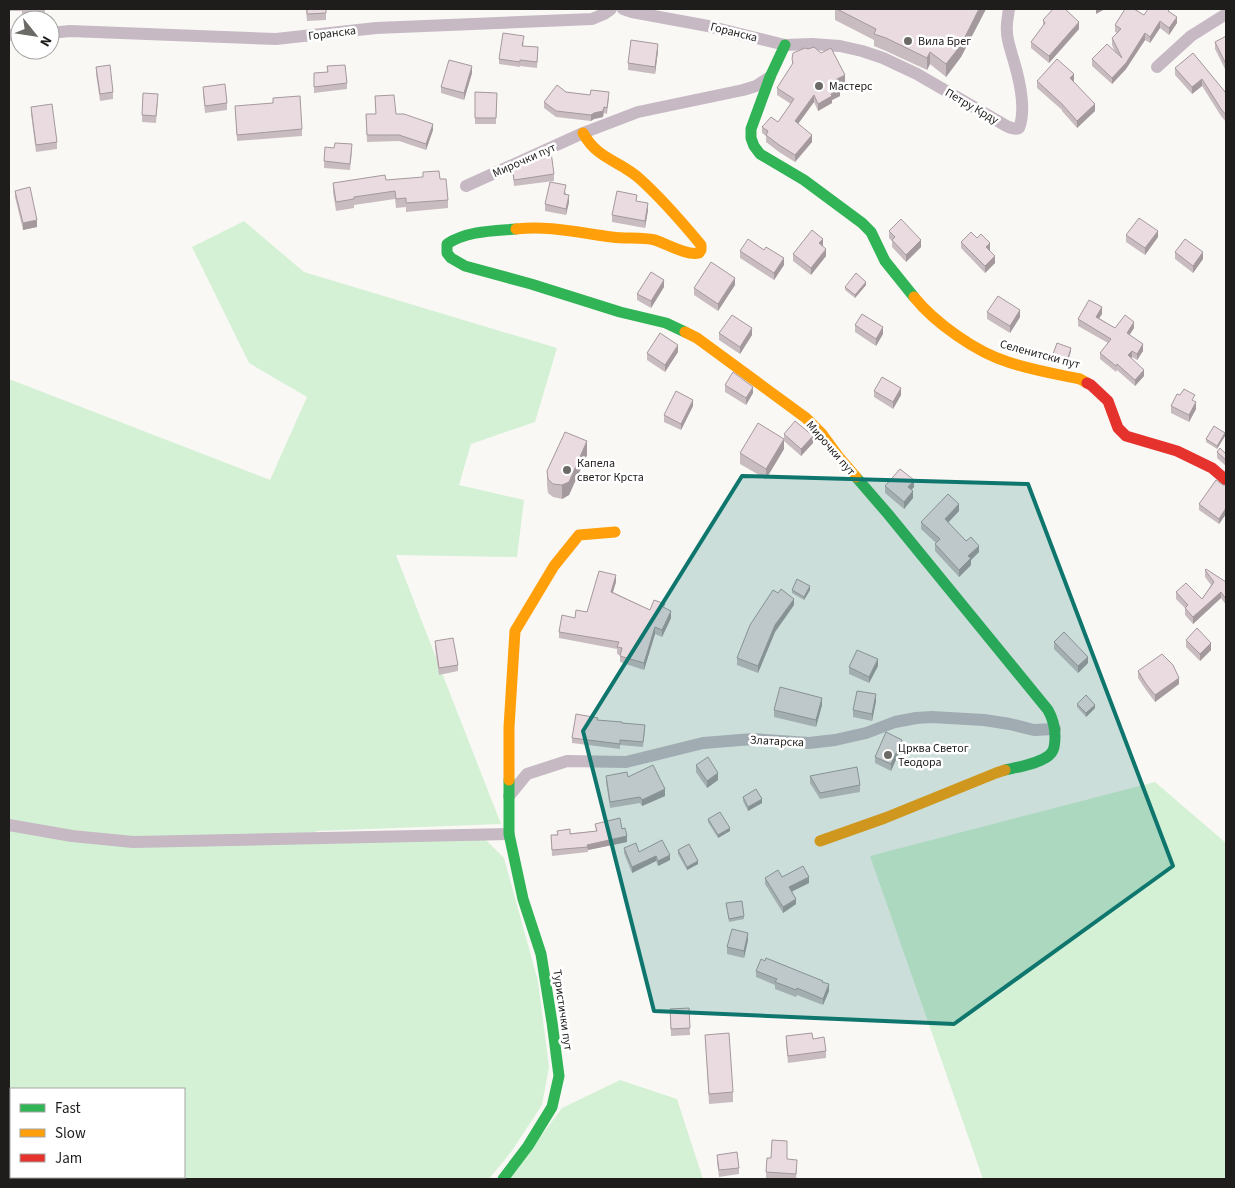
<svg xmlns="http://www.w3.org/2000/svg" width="1235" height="1188" font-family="'Source Sans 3',sans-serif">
<rect width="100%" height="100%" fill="#faf8f5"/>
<!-- green -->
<path fill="#d4f1d5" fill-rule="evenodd" d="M244,221L304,272L557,348L535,422L471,444L459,485L524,500L517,557L396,555L501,824L316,831L318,842L485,839L504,858L538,981L549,1067L542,1105L511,1152L489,1179H9V379L270,480L307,397L249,363L192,247ZM11,1089H184V1177H11Z
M1155,782L1226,843V1179H983L870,856Z
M620,1080L677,1099L703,1179H509L562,1108Z"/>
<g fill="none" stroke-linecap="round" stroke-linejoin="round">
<!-- street -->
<path stroke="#c6b9c4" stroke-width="12" d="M623,9L632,12L708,26L785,45L812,44L840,46L862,51L883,58L917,74L1003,124C1008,127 1013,130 1019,128C1027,108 1018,74 1012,55C1010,47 1007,40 1007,32C1006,24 1008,17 1009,9
M50,33L70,31L276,39L376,28L592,19L604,14L611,9
M9,35L20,34
M1157,67L1191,36L1226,14
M466,186L583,133L638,112L743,90L756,86L770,77
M509,796L527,774L567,761L626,762L703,743L753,739L809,743L835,740L866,733L895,722L916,718L932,717L984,720L1010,724L1034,730L1055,729
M9,825L72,836L133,842L509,834"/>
<!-- fast -->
<path stroke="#30b455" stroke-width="11" d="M785,45L770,77L751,129V138L754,146L760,154L804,180L862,223L871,232L885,261L914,297
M516,229C492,231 467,231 447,244V253L451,258L465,266L531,284L620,312L666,323L685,332
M856,477L888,514L1048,710C1053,719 1055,726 1055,736C1055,741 1055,748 1052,752C1045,763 1018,767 1005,770
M503,1179L528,1146L552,1107L559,1076L552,1022L541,954L523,899L509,834V780"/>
<!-- slow -->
<path stroke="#ff9f0a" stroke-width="11" d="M516,229C548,225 580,233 612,237C626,239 641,237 655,240C667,244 687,256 699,253L701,250V245C682,222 662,199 640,179C619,160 598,160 583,133
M914,297C935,323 976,352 1008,362C1031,370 1056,374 1080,379L1087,383
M685,332L697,338L806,418L822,434L838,456L856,477
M509,780V727L515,631L554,566L579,535L615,532
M820,841L885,818L996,773L1005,770"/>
<!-- jam -->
<path stroke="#e5322d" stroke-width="11" d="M1087,383L1091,385L1108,401L1118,428L1126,436L1177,451L1212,468L1226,480"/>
</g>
<!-- wall -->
<path fill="#c9bcc1" d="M9,9H45V15L22,16V11H9Z
M306,9H326V20L307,21Z
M835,9H986L961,57L946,77L930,64L927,70L886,51L874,46V40L835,20Z
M1170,12L1177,23L1169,35L1160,28L1150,43L1145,40L1126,69L1112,84L1092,66V59L1115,52L1112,45V38L1117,33L1115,32V25L1144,15Z
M1043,20L1079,29L1049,63L1031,48V42L1043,27Z
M1226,36V71L1215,49V42Z
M524,42L523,46L538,53L537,68L520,66V67L499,64V59Z
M658,51L655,74L628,70V63Z
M1193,53L1226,93V122L1221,116L1202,86L1192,94L1175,75V68Z
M792,59L845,82L838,85L840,96L832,100V103L818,111L814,102L798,124L812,142L795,162L779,152L766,142V136L762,133V127L778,122L791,104L777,95V88L792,65Z
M327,66L347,83V89L314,93V79L327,72Z
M96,67L113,92V99L100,101L96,74Z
M472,73L464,100L441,93V87Z
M1037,81H1074L1073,82L1095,111L1077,128L1062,111V110L1037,88Z
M203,87L227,103V110L205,113L203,93Z
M475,92L497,93L496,124H475Z
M566,92L609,98L607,114L604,113L603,117L594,119L591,121L556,117L544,108V102Z
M375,96L396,114L433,130L426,150L399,141L367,142L366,114H376Z
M158,101L156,123L142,122V115Z
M235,106L302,129V136L237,141Z
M31,107L57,142V149L36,152L31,114Z
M352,151L350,170L324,168V161Z
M512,167L554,174V181L514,186Z
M440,179L448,200V208L406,212V207L396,208L395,199L354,205V208L336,211L333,192V183L386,180Z
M15,191L37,227L23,230L15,197Z
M566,192V195L569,202L566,215L545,211V204Z
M637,201L648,210L645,228L612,222V215Z
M889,231L921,247L906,262L892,247V241L889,238Z
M1126,235L1158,237L1145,255L1126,242Z
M977,238L990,250L995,263L985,273L961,248V242Z
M740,251L784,265L774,280L740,258Z
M1175,252L1203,259L1193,273L1175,259Z
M793,254L826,256L811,275L793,261Z
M735,285L718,311L694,295V288Z
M866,285L855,298L845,290V287Z
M664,287L651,308L637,300V294Z
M987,312L1020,317L1010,333L987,319Z
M1102,314L1099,318L1115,328H1134L1129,335L1143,351L1137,360L1132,357L1131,358L1144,376L1135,386L1117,370L1116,372L1100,359V353L1108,343L1078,326V319Z
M855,325L883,334L876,346L855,332Z
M719,333L752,335L740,354L719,340Z
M1071,351L1067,364L1052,360V357Z
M678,352L665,372L647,360V353Z
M725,385L753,393L746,405L725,392Z
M874,391L901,395L893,409L874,397Z
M1195,402L1196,409L1189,422L1171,413V406Z
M693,406L681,430L664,422V415Z
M784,434L813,443L801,456L784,441Z
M1225,436L1217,449L1206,442V439Z
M784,449L766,479L740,464V453Z
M1217,452L1226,454V466L1217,458Z
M587,455L569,495L562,499L553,497L548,493L547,485V471Z
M1223,485H1226V514L1219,524L1199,510V504Z
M885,486L914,487L911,490L913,498L904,509L885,493Z
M959,511L948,522L966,541L979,552L971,560V565L959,577L935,551V544L936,543L921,529V522Z
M1205,570L1226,582V605L1221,598L1193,624L1185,615V608L1176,599V592L1202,599L1211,585L1205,577Z
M616,582L613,592L650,610L665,608L671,618L662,637L655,634L644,670L620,662V655L617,654V649L559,638V632L575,618L587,612Z
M792,590H810L804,600L792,593Z
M794,605L775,632L758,673L737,665V658Z
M1186,640L1211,650L1200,661L1186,647Z
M435,641L458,665V671L439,675L435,648Z
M1054,642L1088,663L1078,673L1054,649Z
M878,666L869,683L849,674V667Z
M1138,671L1179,684L1155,702L1146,690L1138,678Z
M876,701L872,721L853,717V710Z
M1077,704L1095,708L1086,717L1077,707Z
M822,705L816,727L774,717V710Z
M597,720L622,723L645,730L643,747L620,745V749L572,743V738Z
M902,746L891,771L875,763V757Z
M696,765L718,780L707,788L696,772Z
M606,776L665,796L642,806L640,803L610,808L606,782Z
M810,776L860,785V792L820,799L810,783Z
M743,797L762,803L748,811L743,801Z
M708,819L730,831L718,838L708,822Z
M595,824L622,829L627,842L588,850V852L552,856L551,835L596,831Z
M624,848L639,852L670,860L658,866L656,861L632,873L624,853Z
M678,850L698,864L687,870L678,854Z
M782,877L809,883L792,891L796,904L783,913L765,884V878Z
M726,903L744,916V919L729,922Z
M748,940L744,958L727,954V947Z
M756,971L823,982L829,991L823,1005L797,995L796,997L775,989V985L756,977Z
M689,1008L690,1035L671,1036L670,1009Z
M705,1035L733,1092V1102L709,1104Z
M786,1036L813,1039L826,1051V1058L788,1063L786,1043Z
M717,1155L739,1168V1174L719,1177L717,1162Z
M787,1159L797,1166L796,1179L766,1178V1172Z"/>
<!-- shaded-wall -->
<path fill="#a4999d" d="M979,9H986L961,57L946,77V64Z
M1099,9H1105L1096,14V10Z
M1177,17V23L1169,35V28Z
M1160,21V28L1150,43V37Z
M1079,22V29L1049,63V56Z
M1145,33V40L1126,69L1112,84V78Z
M658,44V51L655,74V67Z
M930,52V64L927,70V58Z
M472,66V73L464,100V93Z
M1074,74V81L1070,85V78Z
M845,75V82L835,86V80Z
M1202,79V86L1192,94V87Z
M840,90V96L832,100V103L818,111V104L831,94Z
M814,95V102L795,128V121Z
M1095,104V111L1077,128V121Z
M604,107L603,117L594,119L591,121V115Z
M433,124V130L426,150V144Z
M812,135V142L795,162V155Z
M569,195V202L566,215V209Z
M648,203V210L645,228V221Z
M37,220V227L23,230V223Z
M1158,231V237L1145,255V248Z
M823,239V246L819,250V243Z
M921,240V247L906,262V255Z
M990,243V250L986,254V247Z
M826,249V256L811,275V268Z
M1203,252V259L1193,273V266Z
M995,256V263L985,273V266Z
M784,258V265L774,280V273Z
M735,278V285L718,311V304Z
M664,280V287L651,308V301Z
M866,282V285L855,298V295Z
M1102,307V314L1096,323V317Z
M1020,310V317L1010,333V326Z
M1134,322V328L1127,339V333Z
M883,327V334L876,346V339Z
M752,328V335L740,354V347Z
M1143,344V351L1137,360V354Z
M678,345V352L665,372V365Z
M1071,348V351L1067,364V361Z
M1132,351V357L1128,361V355Z
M1144,370V376L1135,386V380Z
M753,387V393L746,405V398Z
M901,388V395L893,409V402Z
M693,400V406L681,430V424Z
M1196,402V409L1189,422V415Z
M1225,433V436L1217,449V446Z
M813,436V443L801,456V449Z
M784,439V449L766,479V469Z
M587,441V455L569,495L562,499V485Z
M914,480V487L908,494V487Z
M913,491V498L904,509V502Z
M959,504V511L945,526V519Z
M1226,508V514L1219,524V519Z
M979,546V552L971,560V565L959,577V570L968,556Z
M616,575V582L611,598V592Z
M810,586V590L804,600V597Z
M1221,592V598L1193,624V617Z
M794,599V605L775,632L758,673V666L775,625Z
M671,611V618L662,637V630Z
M655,627V634L644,670V663Z
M1211,643V650L1200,661V654Z
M1088,657V663L1078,673V666Z
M878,659V666L869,683V677Z
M1179,678V684L1155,702V695Z
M876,694V701L872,721V714Z
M822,698V705L816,727V720Z
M1095,705V708L1086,717V713Z
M902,740V746L891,771V764Z
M718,773V780L707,788V781Z
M665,789V796L642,806V800Z
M762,799V803L748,811V807Z
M730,828V831L718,838V835Z
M627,836V842L588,850L587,845Z
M670,855V860L658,866V861Z
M656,856V861L632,873V867Z
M698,861V864L687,870V867Z
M809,877V883L789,893V887Z
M796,899V904L783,913V907Z
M748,933V940L744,958V951Z
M829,984V991L823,1005V999Z"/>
<!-- building -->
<path fill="#eadbe0" stroke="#a4999d" d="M307,9H326V13L307,14Z
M837,9H979L961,45L946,64L930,52L927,58L886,38L874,34L876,29Z
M1053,9H1065L1079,22L1049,56L1031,42L1045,23L1043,20Z
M1125,9H1134L1144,15L1148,9H1170L1168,11L1177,17L1169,28L1160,21L1150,37L1145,33L1126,63L1112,78L1092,59L1107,44L1122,58L1112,38L1121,29L1115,25Z
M503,33L524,36L522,46L538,47L537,62L520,60V62L499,59Z
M1226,36V64L1215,42Z
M631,40L658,44L655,67L628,63Z
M814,47L821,53L831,48L845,75L835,80L840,90L831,94L832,96L818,104L814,95L795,121L812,135L795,155L779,145L766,135L768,131L762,127L771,117L778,122L794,99L777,88L793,63L792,59L793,53L805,48L808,49Z
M1193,53L1226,93V115L1221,109L1202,79L1192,87L1175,68Z
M1057,59L1074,74L1070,78L1095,104L1077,121L1062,104L1037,81Z
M449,60L472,66L464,93L441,87Z
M110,65L113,92L100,94L96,67Z
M345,65L347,83L314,87V73L328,72L327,66Z
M225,84L227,103L205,106L203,87Z
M557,85L566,92L590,95L591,90L609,92L607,108L604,107L603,111L594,113L591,115L556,111L544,102Z
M475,92L497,93L496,118H475Z
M143,93L158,94L156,116L142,115Z
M394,95L396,114H404L433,124L426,144L399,135H367L366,114H376L375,96Z
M300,96L302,129L237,135L235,106L273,103V98Z
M52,104L57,142L36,145L31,107Z
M335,143L352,144L350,164L324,161L325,147L334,148Z
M551,152L554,174L514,180L512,167L543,153Z
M439,171L440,179H446L448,200L406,203V198L396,199L395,191L354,197V199L336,202L333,183L385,175L386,180L423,177V172Z
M550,182L566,185L564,194L569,195L566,209L545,204Z
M30,187L37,220L23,223L15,191Z
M617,191L637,195L636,201L648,203L645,221L612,215Z
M1139,218L1158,231L1145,248L1126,235Z
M901,219L921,240L906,255L892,240L895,237L889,231Z
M812,230L823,239L819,243L826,249L811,268L793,254Z
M971,232L977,238L981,234L990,243L986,247L995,256L985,266L961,242Z
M748,239L764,250L766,247L784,258L774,273L740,251Z
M1185,239L1203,252L1193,266L1175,252Z
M711,262L735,278L718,304L694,288Z
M651,272L664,280L651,301L637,294Z
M856,273L866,282L855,295L845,287Z
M998,296L1020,310L1010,326L987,312Z
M1089,300L1102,307L1096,317L1115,328L1125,315L1134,322L1127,333L1143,344L1137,354L1132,351L1128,355L1144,370L1135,380L1117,364L1116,366L1100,353L1111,339L1078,319Z
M862,314L883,327L876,339L855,325Z
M732,315L752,328L740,347L719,333Z
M660,333L678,345L665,365L647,353Z
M1057,343L1071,348L1067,361L1052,357Z
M733,372L753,387L746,398L725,385Z
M882,377L901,388L893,402L874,391Z
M1184,389L1195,395L1192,400L1196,402L1189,415L1171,406L1177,394L1180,395Z
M676,391L693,400L681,424L664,415Z
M795,421L813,436L801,449L784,434Z
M758,423L784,439L766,469L740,453Z
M1214,426L1225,433L1217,446L1206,439Z
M565,432L587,441L569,482L562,485L553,484L548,479L547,471Z
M1220,448L1226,454V460L1217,452Z
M900,469L914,480L908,487L913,491L904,502L885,486Z
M1216,480L1223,485H1226V508L1219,519L1199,504Z
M948,494L959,504L945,519L966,541L971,537L979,546L968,556L971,558L959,570L935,544L940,539L921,522Z
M1206,569L1226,582V599L1221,592L1193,617L1185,608L1188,605L1176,592L1186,583L1202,599L1214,582L1205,570Z
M599,571L616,575L611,592L650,610L654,600L665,604L663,607L671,611L662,630L655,627L644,663L620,656L622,648L617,647L619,642L559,632L562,615L575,618L576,610L587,612Z
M797,579L810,586L804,597L792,590Z
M781,589L794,599L775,625L758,666L737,658L750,625L773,590L778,593Z
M1197,628L1211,643L1200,654L1186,640Z
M1064,632L1088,657L1078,666L1054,642Z
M453,638L458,665L439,668L435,641Z
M857,650L878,659L869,677L849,667Z
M1162,654L1173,665L1179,678L1155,695L1146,684L1138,671Z
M780,687L822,698L816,720L774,710Z
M857,691L876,694L872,714L853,710Z
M1086,695L1095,705L1086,713L1077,704Z
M576,714L598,718L597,720L622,722V723L645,725L643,742L620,740V744L572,738Z
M886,732L902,740L891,764L875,757Z
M708,757L718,773L707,781L696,765Z
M653,765L665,789L642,800L640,797L610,802L606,776L627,772L628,777Z
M857,767L860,785L820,793L810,776Z
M756,789L762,799L748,807L743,797Z
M720,812L730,828L718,835L708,819Z
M620,818L622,829L625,828L627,836L587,845L588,847L552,850L551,835H558L557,831L570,829V834L597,831L595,824Z
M662,840L670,855L658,861L656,856L632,867L624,848L636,843L639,852Z
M689,844L698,861L687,867L678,850Z
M803,866L809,877L789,887L796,899L783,907L765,878L778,870L782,877Z
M742,901L744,916L729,919L726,903Z
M732,929L748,933L744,951L727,947Z
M766,958L823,981L822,982L829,984L823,999L797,988L796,990L775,982L777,979L756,971L761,959L765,961Z
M689,1008L690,1028L671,1029L670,1009Z
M729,1033L733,1092L709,1094L705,1035Z
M812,1033L813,1039L824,1037L826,1051L788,1056L786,1036Z
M772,1140L787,1141V1159L797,1160L796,1174L766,1172L767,1158H771Z
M737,1152L739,1168L719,1170L717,1155Z"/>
<!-- marked area -->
<path fill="#0f766e" fill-opacity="0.2" stroke="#0f766e" stroke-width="4" stroke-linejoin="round" d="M742,476L1028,484L1173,866L954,1024L654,1011L583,731Z"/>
<!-- markers -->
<g fill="#6c6a67" stroke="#fff" stroke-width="2">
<circle cx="908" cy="41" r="5"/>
<circle cx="819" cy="86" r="5"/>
<circle cx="567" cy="470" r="5"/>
<circle cx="888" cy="755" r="5"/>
</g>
<g text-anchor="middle" stroke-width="5" stroke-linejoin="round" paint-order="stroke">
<!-- street labels -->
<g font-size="12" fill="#1f1d1b" stroke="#fff">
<text transform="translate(734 32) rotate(14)" y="4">Горанска</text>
<text transform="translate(332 33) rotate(-7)" y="4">Горанска</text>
<text transform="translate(972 106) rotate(30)" y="4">Петру Крду</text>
<text transform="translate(524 160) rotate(-24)" y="4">Мирочки пут</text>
<text transform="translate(1040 354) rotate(15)" y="4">Селенитски пут</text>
<text transform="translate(831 448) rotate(49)" y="4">Мирочки пут</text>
<text transform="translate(777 741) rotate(3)" y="4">Златарска</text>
<text transform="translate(563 1010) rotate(82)" y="4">Туристички пут</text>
</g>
<!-- poi labels -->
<g font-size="12" fill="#1f1d1b" stroke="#fff" text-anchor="start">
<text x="918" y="45">Вила Брег</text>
<text x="829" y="90">Мастерс</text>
<text x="577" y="467">Капела<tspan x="577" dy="14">светог Крста</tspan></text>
<text x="898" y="752">Црква Светог<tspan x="898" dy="14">Теодора</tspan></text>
</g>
</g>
<!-- border -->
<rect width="1235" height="1188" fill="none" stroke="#1f1d1b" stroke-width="20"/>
<!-- legend -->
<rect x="10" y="1088" width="175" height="90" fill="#ffffff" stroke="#a5a5a4"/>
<rect x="20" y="1104" width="25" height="8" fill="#30b455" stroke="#a5a5a4"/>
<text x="55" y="1113" font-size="15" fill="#1f1d1b">Fast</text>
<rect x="20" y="1129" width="25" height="8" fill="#ff9f0a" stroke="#a5a5a4"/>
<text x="55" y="1138" font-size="15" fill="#1f1d1b">Slow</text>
<rect x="20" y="1154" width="25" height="8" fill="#e5322d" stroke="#a5a5a4"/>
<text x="55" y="1163" font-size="15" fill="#1f1d1b">Jam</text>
<!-- north arrow -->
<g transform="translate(35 35) rotate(120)"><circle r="24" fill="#ffffff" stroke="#a5a5a4"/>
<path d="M0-4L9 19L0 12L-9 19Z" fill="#6c6a67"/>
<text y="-8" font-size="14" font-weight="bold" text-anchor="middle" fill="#1f1d1b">N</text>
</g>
</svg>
